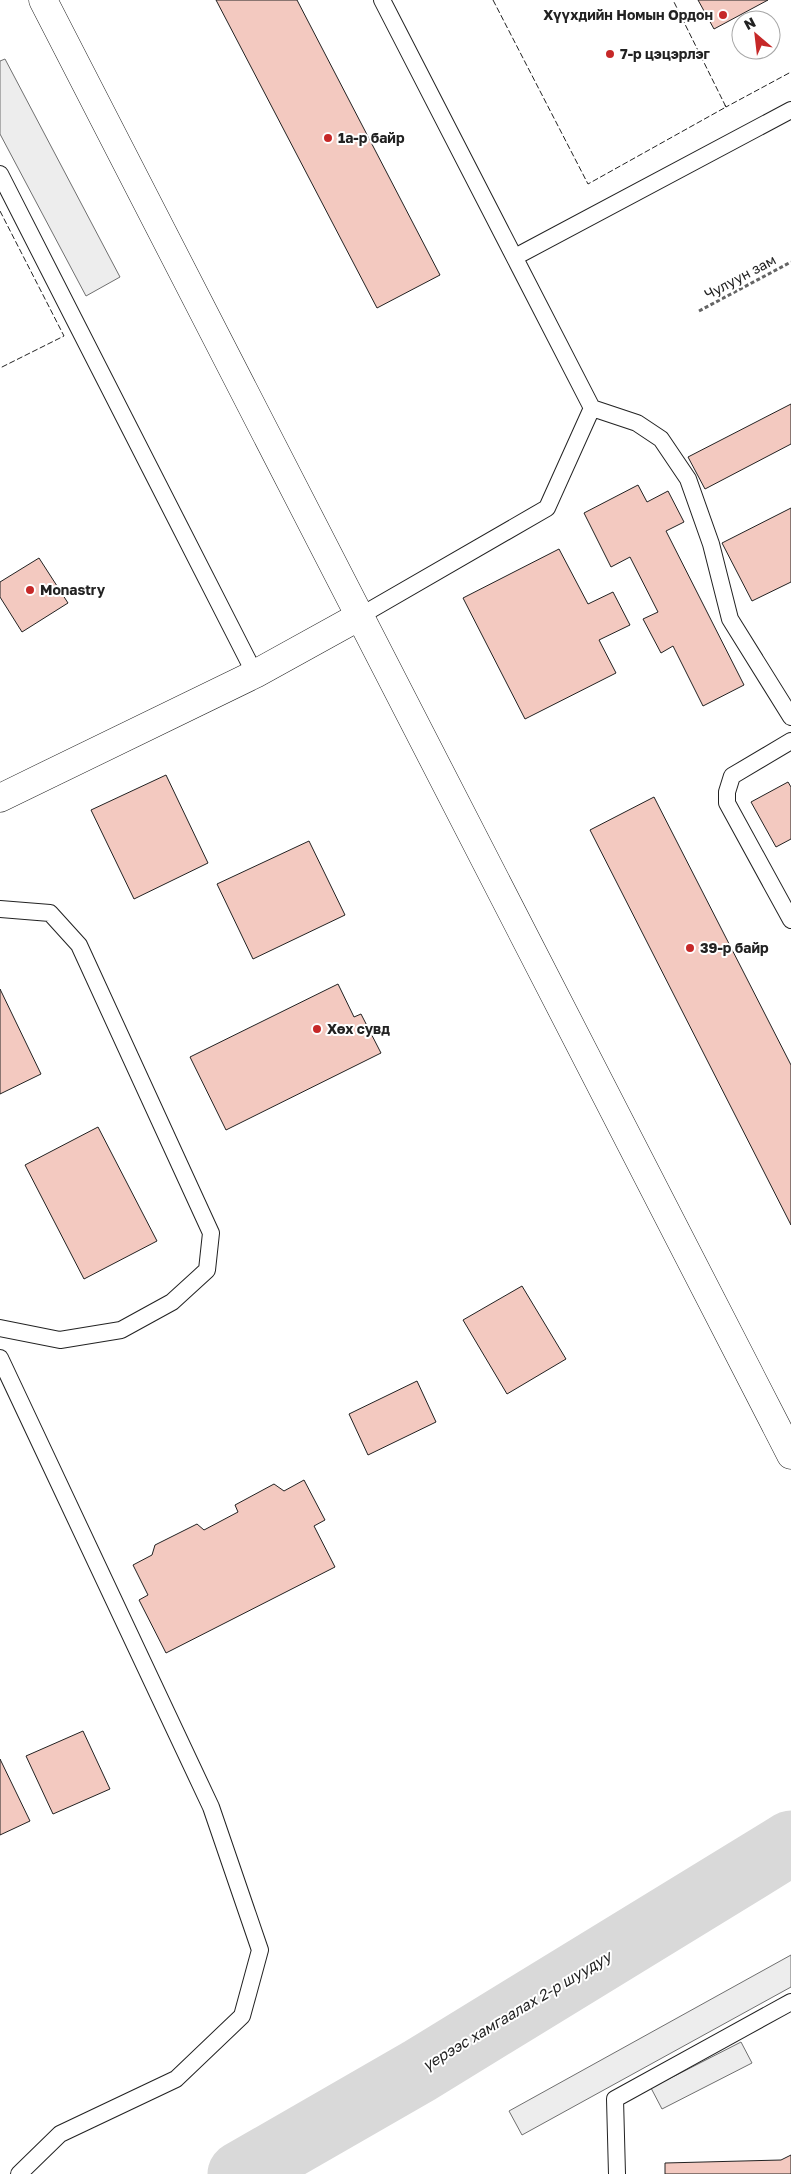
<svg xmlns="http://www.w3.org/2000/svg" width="791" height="2174" font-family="'Golos Text',sans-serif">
<rect width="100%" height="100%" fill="#fff"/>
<!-- parking -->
<path fill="#ededed" stroke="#6f6f6f" d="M5,59L120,277L86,296L0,134V61Z
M791,1955V1987L522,2135L509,2111Z
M741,2042L752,2063L662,2109L651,2088Z"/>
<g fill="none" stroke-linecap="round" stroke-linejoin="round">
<!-- river -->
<path stroke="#d9d9d9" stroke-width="65" d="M240,2174L419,2071L791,1843"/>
</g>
<!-- building -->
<path fill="#f3c9c0" stroke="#222" d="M216,0H297L440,275L377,308Z
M698,0H768L714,29Z
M791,404V444L705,489L688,457Z
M638,485L647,502L668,491L684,522L666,531L744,685L703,706L673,646L661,653L643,619L658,612L630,557L611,567L584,513Z
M791,508V582L752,601L722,543Z
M559,549L588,604L613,592L630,625L599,640L616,673L525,719L463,598Z
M39,558L68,603L22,632L0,597V582Z
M166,775L208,863L134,899L91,810Z
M788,782L791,787V839L776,847L751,802Z
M654,797L791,1065V1225L590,830Z
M309,841L345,915L253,959L217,884Z
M338,984L354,1017L361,1014L381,1053L226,1130L190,1057Z
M0,989L41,1074L0,1094Z
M98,1127L157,1241L84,1279L25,1165Z
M522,1286L566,1359L507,1394L463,1320Z
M417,1381L436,1422L368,1455L349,1414Z
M304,1480L325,1520L314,1526L335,1567L166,1653L139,1600L148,1595L133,1565L152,1555L155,1545L197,1524L204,1530L238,1512L235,1505L274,1484L284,1491Z
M83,1731L110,1789L53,1814L26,1756Z
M0,1759L30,1821L0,1835Z
M791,2155V2174H665V2163L781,2160Z"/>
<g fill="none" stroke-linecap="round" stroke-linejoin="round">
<defs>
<path id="lane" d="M0,174L255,674
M515,257L791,110
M592,408L637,423L661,439L688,479L711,544L730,619L791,717
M360,616L547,508L592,408L382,0
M791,741L732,776L727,792V803L791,920
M0,909L50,913L79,945L211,1233L207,1270L172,1302L121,1330L60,1340L0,1328
M0,1358L211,1807L260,1950L242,2016L176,2079L60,2134L19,2174
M617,2174L615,2099L791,2002"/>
<path id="street" d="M0,798L255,674L360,616"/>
<path id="secondary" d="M43,0L791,1455"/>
</defs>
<!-- lane casing -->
<use href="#lane" stroke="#222" stroke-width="18"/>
<!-- street casing -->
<use href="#street" stroke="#222" stroke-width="29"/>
<!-- secondary casing -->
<use href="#secondary" stroke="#222" stroke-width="29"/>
<!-- path -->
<path stroke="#646464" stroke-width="3" stroke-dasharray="4 2.5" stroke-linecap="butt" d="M699,311L791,262"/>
<!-- lane -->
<use href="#lane" stroke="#fff" stroke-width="16"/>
<!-- street -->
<use href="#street" stroke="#fff" stroke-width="28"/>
<!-- secondary -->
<use href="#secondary" stroke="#fff" stroke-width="28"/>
<!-- fence -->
<path stroke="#222" stroke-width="1" stroke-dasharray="6 2.5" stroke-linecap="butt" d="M493,0L588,184L726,107L673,0
M725,105L726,107L791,72
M0,211L64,336L0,368"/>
</g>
<!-- markers -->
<g fill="#c62828" stroke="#fff" stroke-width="2">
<circle cx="723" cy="15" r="5"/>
<circle cx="610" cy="54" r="5"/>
<circle cx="328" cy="138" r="5"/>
<circle cx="30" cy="590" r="5"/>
<circle cx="690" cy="948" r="5"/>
<circle cx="317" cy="1029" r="5"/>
</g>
<g text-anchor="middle" stroke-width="4" stroke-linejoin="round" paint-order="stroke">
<!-- poi labels -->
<g font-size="14" font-weight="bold" fill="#222" stroke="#fff" text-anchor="start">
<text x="713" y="20" text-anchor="end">Хүүхдийн Номын Ордон</text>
<text x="620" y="59">7-р цэцэрлэг</text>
<text x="338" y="143">1а-р байр</text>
<text x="40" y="595">Monastry</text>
<text x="700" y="953">39-р байр</text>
<text x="327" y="1034">Хөх сувд</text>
</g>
<!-- street labels -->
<g font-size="14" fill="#222" stroke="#fff">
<text transform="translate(740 277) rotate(-28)" y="5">Чулуун зам</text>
</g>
<!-- water labels -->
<g font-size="15" font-style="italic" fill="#222" stroke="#fff">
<text transform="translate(517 2011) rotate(-31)" y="5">үерээс хамгаалах 2-р шуудуу</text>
</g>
</g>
<!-- north arrow -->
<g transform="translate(756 35) rotate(332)"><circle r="24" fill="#ffffff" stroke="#a7a7a7"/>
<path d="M0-4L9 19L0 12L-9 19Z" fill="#c62828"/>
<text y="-8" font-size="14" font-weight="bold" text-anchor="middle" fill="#222222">N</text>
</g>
</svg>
